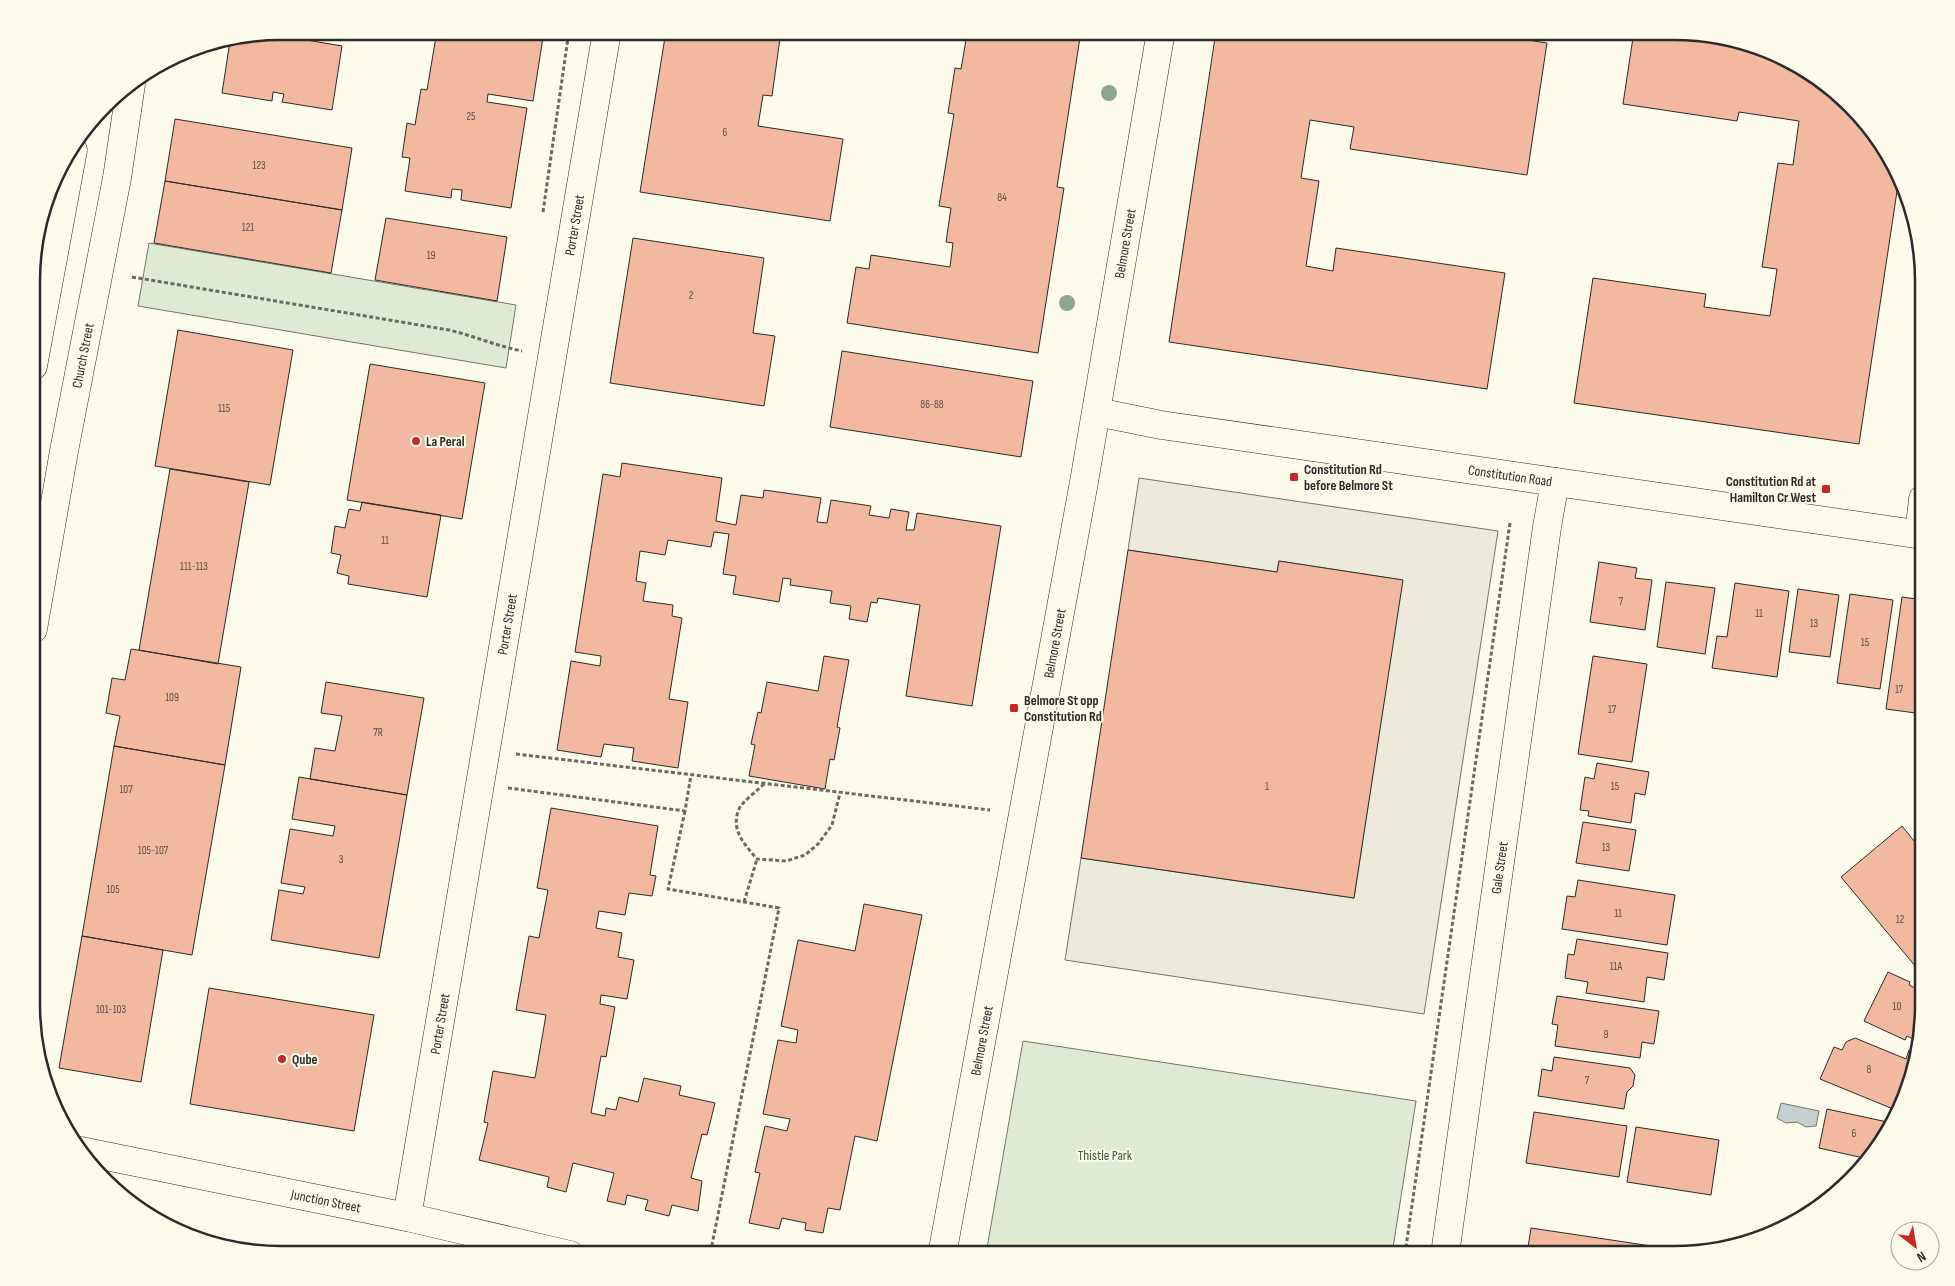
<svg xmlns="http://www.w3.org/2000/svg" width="1955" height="1286" font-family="'Sofia Sans Condensed',sans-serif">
<rect width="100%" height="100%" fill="#fdfbea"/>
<!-- green -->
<path fill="#deebd1" stroke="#74746e" d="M149,243L516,305L506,368L138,306Z
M1023,1041L1416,1101L1392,1254H986Z"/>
<!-- parking -->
<path fill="#eceadb" stroke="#74746e" d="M1139,478L1498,531L1424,1014L1065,960L1081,858L1354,898L1402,580L1279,561L1277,572L1128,550Z"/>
<!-- water -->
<path fill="#c7d0d0" stroke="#74746e" d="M1781,1103L1819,1111L1816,1126L1806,1127L1797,1122L1786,1123L1777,1118Z"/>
<!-- building -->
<path fill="#f2b8a0" stroke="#2b2b2b" d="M281,31H296L295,38L342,46L332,110L282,102L284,94L273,92L272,101L222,93L230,41Z
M308,31H345L344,37Z
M437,31H544L533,101L488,94L487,102L527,108L511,208L461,200L462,190L452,189L451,198L405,191L410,158L402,157L407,123L415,125L421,89L427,90Z
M666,31H781L772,96L763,95L758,126L843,139L830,221L640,192Z
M971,31H1081L1057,187L1064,188L1038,353L847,323L856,267L869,269L871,255L950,267L953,243L946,242L951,208L939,206L954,114L948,113L955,68L961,69L967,34L970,35Z
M1216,31H1469L1547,43L1527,175L1350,149L1354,127L1310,120L1301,178L1319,181L1306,266L1333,271L1336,248L1505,273L1487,389L1169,342Z
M1634,31H1674L1754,44L1813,74L1862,116L1890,156L1899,178L1859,444L1574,403L1593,278L1706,294L1704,307L1770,316L1777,269L1762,267L1778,163L1793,165L1799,121L1739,112L1737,121L1623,104Z
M175,119L352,148L342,210L165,181Z
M165,181L342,210L331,273L154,243Z
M386,218L507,237L497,301L375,280Z
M633,238L764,258L753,333L775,336L764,406L610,383Z
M178,330L293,350L270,485L155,466Z
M842,351L1033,381L1021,457L830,427Z
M370,364L485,383L462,519L347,500Z
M622,463L722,478L716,521L736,525L741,495L763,498L764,490L821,498L817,522L827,523L831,500L871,506L869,515L889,518L891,509L909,512L906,530H914L917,513L1001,526L972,706L906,696L920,605L878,598L877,603L871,602L867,622L849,619L851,606L830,603L832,591L790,585L791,579L783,578L779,602L733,594L736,576L723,574L729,534L714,532L711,547L668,540L665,555L640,551L636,581L646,583L643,601L673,605L672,616L682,618L669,699L688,702L678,768L632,761L634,748L604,744L601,757L557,750L571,661L600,666L601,656L575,652L603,474L620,477Z
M170,469L249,482L218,664L139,650Z
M362,502L441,515L427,597L348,584L349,576L337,573L341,555L331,553L335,526L345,528L349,509L360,511Z
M1128,550L1277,572L1279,561L1403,580L1354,898L1081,858Z
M1599,562L1637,568L1635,578L1652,580L1645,630L1590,622Z
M1666,582L1715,588L1705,654L1657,647Z
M1735,583L1789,591L1777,677L1712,668L1717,636L1727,637Z
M1798,589L1839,595L1830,657L1789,652Z
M1850,594L1893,600L1880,689L1837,683Z
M1902,597L1923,600V714L1886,709Z
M131,649L241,667L225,765L114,746L120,716L106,713L112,678L125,680Z
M824,656L849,660L837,727L840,728L834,760L830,759L825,789L749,776L755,745L751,744L758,712L761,713L767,682L818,691Z
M1593,656L1647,664L1632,762L1578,754Z
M326,682L424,698L407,795L310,779L315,748L335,751L342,716L321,713Z
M114,746L225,765L192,955L82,936Z
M1597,763L1649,772L1645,795L1635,793L1631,823L1588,816L1589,811L1580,810L1585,777L1594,779Z
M299,777L407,795L379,958L271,940L279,890L303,894L305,887L281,883L290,829L333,836L335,826L292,819Z
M551,808L658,826L650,875L656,876L652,896L629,893L625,915L599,911L596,928L622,933L618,957L634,960L627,999L601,995L600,1004L615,1007L606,1057L601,1056L591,1113L605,1116L606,1108L616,1110L619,1097L638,1102L644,1078L681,1086L679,1095L715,1103L707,1135L702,1134L691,1178L702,1181L698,1211L672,1205L669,1216L645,1210L648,1200L627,1195L625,1205L607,1201L614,1173L573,1163L566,1192L547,1187L549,1177L479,1160L488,1123L484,1122L493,1071L535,1078L546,1015L516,1010L529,936L539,938L548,890L537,888Z
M1583,822L1636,830L1629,871L1576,863Z
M1902,826L1923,852V963L1922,961L1916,967L1841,877Z
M1578,880L1675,895L1667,945L1562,929L1567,896L1575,897Z
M864,904L922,915L877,1141L855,1136L840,1210L828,1208L823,1233L805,1230L806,1223L782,1218L779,1229L749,1223L760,1173L755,1172L765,1126L787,1131L790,1119L763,1114L778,1040L796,1043L798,1030L781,1026L798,940L855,951Z
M82,936L163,950L141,1082L59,1068Z
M1577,939L1668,953L1664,980L1647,977L1644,1002L1586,993L1588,982L1565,978L1568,954L1574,955Z
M1888,972L1910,982L1909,985L1923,992V1021L1919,1042L1907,1036L1905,1040L1864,1021Z
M209,988L374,1015L354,1131L190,1104Z
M1557,996L1659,1011L1654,1044L1642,1042L1640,1058L1555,1046L1558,1025L1552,1024Z
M1855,1038L1906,1059L1909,1050L1917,1053L1911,1085L1898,1111L1820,1079L1834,1047L1842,1050L1846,1042Z
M1554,1057L1630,1068L1635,1075L1633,1086L1627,1092L1624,1109L1538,1096L1542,1069L1552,1071Z
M1827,1109L1892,1123L1881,1144L1868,1159L1819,1148Z
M1534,1112L1627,1126L1619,1177L1526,1163Z
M1636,1127L1719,1140L1711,1195L1627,1182Z
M1531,1228L1658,1247L1657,1254H1527Z"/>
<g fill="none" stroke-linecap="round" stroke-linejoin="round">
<defs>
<g id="minor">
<path d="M1919,535L1923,499"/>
<path id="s1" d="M407,1217L607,31"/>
<path id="s2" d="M1445,1254L1547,527L1555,482"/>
</g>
<g id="major">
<path id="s3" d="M1097,412L1161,425L1923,535"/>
<path id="s4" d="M81,1151L407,1217L570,1255"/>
<path id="s5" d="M942,1255L1084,482L1161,31"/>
</g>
<g id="highway">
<path d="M33,366L73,150"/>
<path id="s6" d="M33,629L64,451L117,178L131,84"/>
</g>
</defs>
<!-- minor casing -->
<use href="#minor" stroke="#2b2b2b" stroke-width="29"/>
<!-- major casing -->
<use href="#major" stroke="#2b2b2b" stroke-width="29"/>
<!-- highway casing -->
<use href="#highway" stroke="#2b2b2b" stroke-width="29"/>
<!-- path -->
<path stroke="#6a6964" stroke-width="3" stroke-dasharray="4 2.5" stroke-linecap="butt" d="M543,212L569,31
M132,277L449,330C474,336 497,346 522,351
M516,754L990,810
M764,784C758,790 742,802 739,809C730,830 745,845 757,859L786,861L805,855L818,844L832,825L840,793
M508,788L685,811L691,775
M685,811L668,889L779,908L710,1255
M744,902L757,859
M1405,1254L1510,523"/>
<!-- minor -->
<use href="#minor" stroke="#fdfbea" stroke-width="28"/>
<!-- major -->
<use href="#major" stroke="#fdfbea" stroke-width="28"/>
<!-- highway -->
<use href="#highway" stroke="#fdfbea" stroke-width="28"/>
</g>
<!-- trees -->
<g fill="#8ea78a">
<circle cx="1109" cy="93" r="8"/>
<circle cx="1067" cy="303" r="8"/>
</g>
<!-- markers -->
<g fill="#c62828" stroke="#fdfbea" stroke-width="2">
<circle cx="416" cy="441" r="5"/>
<rect x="1289" y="472" width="10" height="10" rx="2.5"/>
<rect x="1821" y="484" width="10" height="10" rx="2.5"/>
<rect x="1009" y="703" width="10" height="10" rx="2.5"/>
<circle cx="282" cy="1059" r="5"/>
</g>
<g text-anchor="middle" stroke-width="4" stroke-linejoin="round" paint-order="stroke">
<!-- number labels -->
<g font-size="11" fill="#5d4e48">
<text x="471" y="120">25</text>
<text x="725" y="136">6</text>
<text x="259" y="169">123</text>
<text x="1002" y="201">84</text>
<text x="248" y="231">121</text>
<text x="431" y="259">19</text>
<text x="691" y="299">2</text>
<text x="932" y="408">86-88</text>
<text x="224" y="412">115</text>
<text x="385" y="544">11</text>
<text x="194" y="570">111-113</text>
<text x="1621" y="605">7</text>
<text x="1759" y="617">11</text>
<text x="1814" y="627">13</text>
<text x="1865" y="646">15</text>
<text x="1899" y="693">17</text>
<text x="172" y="701">109</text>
<text x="1612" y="713">17</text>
<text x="378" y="736">7R</text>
<text x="1267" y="790">1</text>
<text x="1615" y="790">15</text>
<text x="126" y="793">107</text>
<text x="1606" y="851">13</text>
<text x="153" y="854">105-107</text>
<text x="341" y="863">3</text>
<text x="113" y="893">105</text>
<text x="1618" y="917">11</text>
<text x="1900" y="923">12</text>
<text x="1616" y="970">11A</text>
<text x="1897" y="1010">10</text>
<text x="111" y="1013">101-103</text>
<text x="1606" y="1038">9</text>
<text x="1869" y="1073">8</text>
<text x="1587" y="1084">7</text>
<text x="1854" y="1137">6</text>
</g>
<!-- street labels -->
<g font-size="14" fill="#2b2b2b" stroke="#fdfbea">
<text dy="5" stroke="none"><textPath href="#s1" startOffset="1006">Porter Street</textPath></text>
<text dy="5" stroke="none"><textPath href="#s5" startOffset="1028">Belmore Street</textPath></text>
<text dy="5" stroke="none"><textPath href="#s6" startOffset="278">Church Street</textPath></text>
<text dy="5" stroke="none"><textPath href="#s3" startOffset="418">Constitution Road</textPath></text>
<text dy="5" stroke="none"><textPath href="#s1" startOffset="601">Porter Street</textPath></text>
<text dy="5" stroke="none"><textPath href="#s5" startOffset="622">Belmore Street</textPath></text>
<text dy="5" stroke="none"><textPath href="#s2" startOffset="390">Gale Street</textPath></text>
<text dy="5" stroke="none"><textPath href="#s1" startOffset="196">Porter Street</textPath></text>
<text dy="5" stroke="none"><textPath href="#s5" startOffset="218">Belmore Street</textPath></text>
<text dy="5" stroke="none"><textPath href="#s4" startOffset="250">Junction Street</textPath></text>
</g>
<!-- poi labels -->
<g font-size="14" font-weight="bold" fill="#2b2b2b" stroke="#fdfbea" text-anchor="start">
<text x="426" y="446">La Peral</text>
<text x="1304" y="474">Constitution Rd<tspan x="1304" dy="16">before Belmore St</tspan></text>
<text x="1816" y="486" text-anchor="end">Constitution Rd at<tspan x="1816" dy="16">Hamilton Cr West</tspan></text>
<text x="1024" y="705">Belmore St opp<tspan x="1024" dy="16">Constitution Rd</tspan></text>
<text x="292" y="1064">Qube</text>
</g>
<!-- park labels -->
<g font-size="14" fill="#34623c" stroke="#fdfbea">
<text x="1105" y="1160">Thistle Park</text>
</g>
</g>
<!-- crop -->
<path d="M0 0H1955V1286H0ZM281 40H1674A241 241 0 0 1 1915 281V1005A241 241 0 0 1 1674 1246H281A241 241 0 0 1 40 1005V281A241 241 0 0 1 281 40Z" fill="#fdfbea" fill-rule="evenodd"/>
<path fill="none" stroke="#2b2b2b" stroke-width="2.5" d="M281 40H1674A241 241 0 0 1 1915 281V1005A241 241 0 0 1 1674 1246H281A241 241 0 0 1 40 1005V281A241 241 0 0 1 281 40Z"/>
<!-- north arrow -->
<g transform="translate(1915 1246) rotate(149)"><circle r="24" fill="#fdfbea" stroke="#a9a89e"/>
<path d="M0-4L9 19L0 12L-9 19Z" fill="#c62828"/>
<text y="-8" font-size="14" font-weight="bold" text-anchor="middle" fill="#2b2b2b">N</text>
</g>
</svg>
